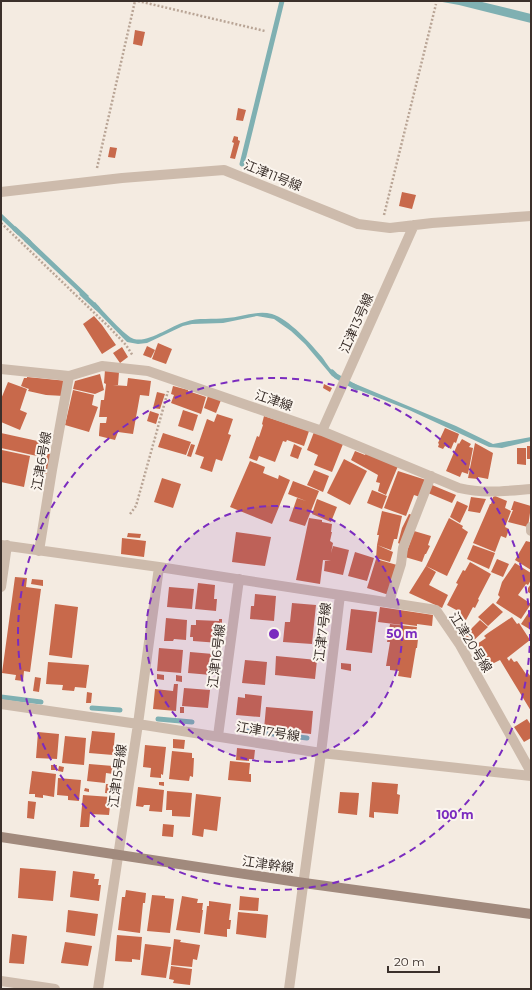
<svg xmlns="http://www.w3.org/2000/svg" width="532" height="990" font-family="Montserrat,'Noto Sans JP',sans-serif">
<rect width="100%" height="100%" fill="#f4ebe1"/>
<!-- water -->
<path fill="#7fb0b2" d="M437,1H478L531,14V23L459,5Z
M2,214L21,232L18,235L1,219Z
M27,237L89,296L86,299L24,241Z
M95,302C102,310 126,337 134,339C149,343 170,326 185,322C198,317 213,320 227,318C242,317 257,310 272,314C289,319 311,344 322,357C327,364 331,371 338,375L336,378L332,376L305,344L291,331L274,319L257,316L223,323L192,324L183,326L147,343L138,344L127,342L91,305Z
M353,383L456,426L493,444L531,437V441L502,448L489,447L409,410L351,387Z"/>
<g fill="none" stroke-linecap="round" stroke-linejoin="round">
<!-- stream -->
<path stroke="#7fb0b2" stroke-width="5" d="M242,164L282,1
M15,229L29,242
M82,294L97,308
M332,372L336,376L357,388
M1,697L41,702
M92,708L120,710
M158,719L192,722
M239,730L307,738"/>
</g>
<!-- building -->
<path fill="#c8694b" d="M135,30L145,32L142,46L133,44Z
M238,108L246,110L243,121L236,120Z
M234,136L238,137V140L240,141L235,159L230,158L234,143L232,142Z
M110,147L117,148L115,158L108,157Z
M402,192L416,195L412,209L399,206Z
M94,316L102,325L116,345L102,354L83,324Z
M158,343L172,349L166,364L152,359Z
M147,346L155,350L151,358L143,355Z
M122,347L128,357L120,363L113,353Z
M105,370L119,372L118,385H113L127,386L128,378L151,381L149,396L140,395L133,434L118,432L115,440L99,436V434L100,423H106L107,417H99L101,400H104L106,384L104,383Z
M100,374L104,390L95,394L73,389L75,381Z
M27,377L67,381L64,396L46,395L28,391L29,389L21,386L24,378H27Z
M8,382L27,389L20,410L27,413L20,430L1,422V399Z
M324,384L332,388L330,392L323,388Z
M173,386L188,390V391L206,397L201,414L171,403L174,395L171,394Z
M73,390L94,395L92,405L98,407L89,432L65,425Z
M157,392L165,394L160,409L153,408Z
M208,396L221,400L216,413L204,408Z
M183,410L198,415L193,431L178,426Z
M150,411L159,414L156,424L147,421Z
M217,414L233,419L228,434L231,435L222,461L216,459L212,472L200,468L204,457L195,454L207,419L214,422Z
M264,416L309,431L304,446L287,440L286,442L283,441L275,462L259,456L257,461L249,458L257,436L259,437L263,425L262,424Z
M445,428L459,434L456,443L454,442L451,449L445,446L443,449L438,447L439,444L438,443Z
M314,432L343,444L332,472L314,465L318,455L307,450Z
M1,433L42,442L41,448L52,450L47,474L35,472L37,456L1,448Z
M163,433L191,442L186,455L158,447Z
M462,439L471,444L469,447L473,448L468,474L462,472L460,477L446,471L458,443L459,444Z
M475,443L493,453L488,479L478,477V479L468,478Z
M191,444L195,445L191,457L187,456Z
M294,444L302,448L298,459L290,456Z
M527,446H531V459H527Z
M517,448H526V465L517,464Z
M2,450L30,456L24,487L1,482V457Z
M355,451L365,455L366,453L398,466L386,495L378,491L380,483L376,482L378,475L351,460Z
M344,459L367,471L350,505L327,493Z
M250,461L265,467L263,473L278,479L279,475L290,480L272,524L230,507Z
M314,470L329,476L323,492L307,485Z
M398,471L426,480L420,497L414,495L406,516L384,508Z
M162,478L181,484L173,508L154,502Z
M293,481L319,491L305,526L289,521L297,498L306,501L288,494Z
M432,485L456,495L452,503L428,493Z
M372,490L387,496L382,509L367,503Z
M495,496L507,501L505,508L511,511L505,527L509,529L506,538L501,536L495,552L473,543L490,504H491L493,497Z
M471,497L486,499L480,513L468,511Z
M317,499L337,507L331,522L312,514Z
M457,501L468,506L460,523L450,517Z
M514,501L531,506L528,527L508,522L513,510H511Z
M382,511L402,516L397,539H394L391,550L377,545L379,535H377Z
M409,514L413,515L402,545L398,543L402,528Z
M309,518L322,520V522L332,524L331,532H332L330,541L333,543L331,553L333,546L349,550L343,575L324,571L325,561H331L323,560L320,584L296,580Z
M449,518L463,526L462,528L468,532L447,576L426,566Z
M414,531L431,536L428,545L430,546L426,554H425L422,562L405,557Z
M236,532L271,537L265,566L232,562Z
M128,533L141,534L140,538L127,537Z
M122,538L146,541L144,557L121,554Z
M531,540V570L515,560L526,541L530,542Z
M377,545L393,552L390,562L376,558Z
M473,545L495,553L489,569L467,559Z
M355,552L374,558L367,581L348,576Z
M376,559L397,565L389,595L367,588Z
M497,559L509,564L503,577L491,572Z
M470,562L491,574L478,599L479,600L475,608L473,607L466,620L458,615L460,612L447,605L458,584L456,583L463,570L465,571Z
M515,563L531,573V580L528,585L526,584L518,595L531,604L521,619L496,603L500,597L498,595L502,582Z
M426,566L436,572L429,585L448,595L442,608L409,593Z
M15,577L27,578L26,587L41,589L30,672L24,671L23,681L15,680L16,675L2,673Z
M32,579L43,580V586L31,584Z
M198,583L215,585L214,599H217L216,611L195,609Z
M531,584V594L528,592V588Z
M169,587L194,589L192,609L167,607Z
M255,594L276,596L274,621L250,619L251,606H254Z
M292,603L316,605L312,644L283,642L285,622H290Z
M493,603L503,612L488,626L478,617Z
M55,604L78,607L72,658L49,655Z
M380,607L433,615L432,626L417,624V626L402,624V625L378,622Z
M351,609L377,612L372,653L346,650Z
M531,609V630L521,624Z
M512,617L517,624L519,623L530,640L507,658L509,661L511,658L514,662L517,661L526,674L528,673L531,677V711L500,660L490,665L483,655L484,654L477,644L486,638L484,636L488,633Z
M166,618L187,620L186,640L174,639L173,641H164Z
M219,619H222V624H220L219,643L193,641V637H190L191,625H196V620L219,621Z
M480,620L488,627L471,643L464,636Z
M390,624L417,627L415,638L418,639L417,648H416L411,678L398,676L399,671L390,670V666H386L390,642H387Z
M159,648L183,650L181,673L157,671Z
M190,652L213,654L211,675L188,673Z
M276,656L317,660L315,679L275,675Z
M245,660L267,662L265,685L242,683Z
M48,662L89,665L86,688L75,687L74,691L62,690L63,685L46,684Z
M341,663L351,664V671L341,669Z
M157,674L164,675V680L157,679Z
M176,675L182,676V682L176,681Z
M35,677L41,678L39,692L33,691Z
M174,684H178L176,711L153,709L155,689L173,691Z
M184,688L210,690L208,708L182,706Z
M87,692L92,693L91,703H86Z
M245,694L262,696L260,717L236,715L238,697L245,698Z
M180,707H184V713H180Z
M266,707L313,711L311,734L264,729Z
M527,719L531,725V738L524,742L514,727Z
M92,731L115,733L113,755L89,753Z
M38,732L59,734L57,759L36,758Z
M65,736L86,738L84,765L62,763Z
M173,739L185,740L184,749L173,748Z
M145,745L166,747L163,775L161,774V778L150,777L151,768L143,767Z
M237,748L255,750L254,759H249V761L236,760Z
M172,751L192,753V758H194L193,777L190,776L189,781L169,779Z
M230,761L250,763L249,774H251V782L228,780Z
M89,764L113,766V774L106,773L105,783L87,781Z
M51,765H57L56,770H51Z
M59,766L64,767L63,772L58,771Z
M32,771L56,774L54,797L43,795V798L35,797V794H29Z
M58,778L81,780L79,801L68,800V796L57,795Z
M159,782H164V786L159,785Z
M372,782L398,784L397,794L400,795L398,814L374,812V818L369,817Z
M106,784L118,785L117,794L105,793Z
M138,787L164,790L162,812L149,811L150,805H144L143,807L136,806Z
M85,788L89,789V792L84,791Z
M167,791L192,793L190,817L172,816V810H166Z
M340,792L359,793L357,815L338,813Z
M196,794L221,797L217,831L204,829L203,837L192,835Z
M83,795L111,797L109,815L90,814L89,827H80Z
M28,801L36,802L34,819L27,818Z
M163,824L174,825L173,837L162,836Z
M20,868L56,871L53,901L18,898Z
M73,871L95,874L94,879H99L98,885H101L99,901L70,897Z
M126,890L146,893L145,903H143L140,933L118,930L122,897H125Z
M152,895L165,896V898L174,899L170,933L147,931Z
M182,896L198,899L197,903H203L202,910H203L200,933L176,930Z
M240,896L259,898L258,911L239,910Z
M209,901L231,904L229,920H231L230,929H227V937L204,934L207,906H209Z
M68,910L98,914L95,936L66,932Z
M238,912L268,915L266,938L236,934Z
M12,934L27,936L24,964L9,963Z
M117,935L142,937L140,960L132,959V962L115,961Z
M174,939L181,940L180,942L200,945L197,960L193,959L192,967L171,965Z
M65,942L92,946L88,966L61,963Z
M145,944L171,947L166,978L141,975Z
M171,966L192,969L190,985L173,983L174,980L169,979Z"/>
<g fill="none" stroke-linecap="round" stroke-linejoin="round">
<!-- path -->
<path stroke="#b9a596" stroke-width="2.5" stroke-dasharray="2 2" stroke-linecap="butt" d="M138,1L265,31
M97,168L135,1
M384,215L436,4
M1,223L109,327L126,345L133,356
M130,514L136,506L168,391"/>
<!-- street -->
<path stroke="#cdbbac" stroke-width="10" d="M1,192L122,178L224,170L358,224L390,228L432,223L531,216
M1,369L69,376L102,366L148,371L322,431L459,488C484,494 506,491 531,489
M322,431L414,225
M531,527V531
M1,545L159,567L340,595L321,753L289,989
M39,551L52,470L69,376
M1,587L7,545
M340,595L436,610L460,645L531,772
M389,602L401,564L403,548L431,476
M1,704L138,724L321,753L531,776
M218,736L239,579
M1,981L55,989
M98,989L138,724L159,567"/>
<!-- secondary -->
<path stroke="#a18a7d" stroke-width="10" d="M1,837L304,883L531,914"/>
</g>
<!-- distance rings -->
<circle cx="274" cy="634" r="128" fill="#7b2cbf" fill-opacity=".12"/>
<g fill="none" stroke="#7b2cbf" stroke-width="2" stroke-dasharray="7 5">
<circle cx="274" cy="634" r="128"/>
<circle cx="274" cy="634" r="256"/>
</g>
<g text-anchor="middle" stroke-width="4" stroke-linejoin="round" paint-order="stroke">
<!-- street labels -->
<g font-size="13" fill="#3b302b" stroke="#fbf5ee">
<text transform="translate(273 175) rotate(22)" y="5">江津11号線</text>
<text transform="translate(356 323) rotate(-66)" y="5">江津13号線</text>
<text transform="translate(274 400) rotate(19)" y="5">江津線</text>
<text transform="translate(41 461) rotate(-80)" y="5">江津6号線</text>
<text transform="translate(322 632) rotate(-83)" y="5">江津7号線</text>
<text transform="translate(471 642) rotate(58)" y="5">江津20号線</text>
<text transform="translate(216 656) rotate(-83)" y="5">江津16号線</text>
<text transform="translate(268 731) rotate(9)" y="5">江津17号線</text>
<text transform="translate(117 776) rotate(-82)" y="5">江津15号線</text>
<text transform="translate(268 864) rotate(8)" y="5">江津幹線</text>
</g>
</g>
<circle cx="274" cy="634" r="6" fill="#7b2cbf" stroke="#fbf5ee" stroke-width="2"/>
<g font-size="12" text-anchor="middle" font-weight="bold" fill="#7b2cbf" stroke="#fbf5ee" stroke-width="4" stroke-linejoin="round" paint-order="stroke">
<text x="402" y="638">50 m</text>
<text x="455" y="819">100 m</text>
</g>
<!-- border -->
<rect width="532" height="990" fill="none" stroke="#3b302b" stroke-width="4"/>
<!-- scale -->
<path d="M388 966v6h51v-6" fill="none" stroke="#3b302b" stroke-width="2"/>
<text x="394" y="966" font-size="12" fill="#3b302b" stroke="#fbf5ee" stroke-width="3" paint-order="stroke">20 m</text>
</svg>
